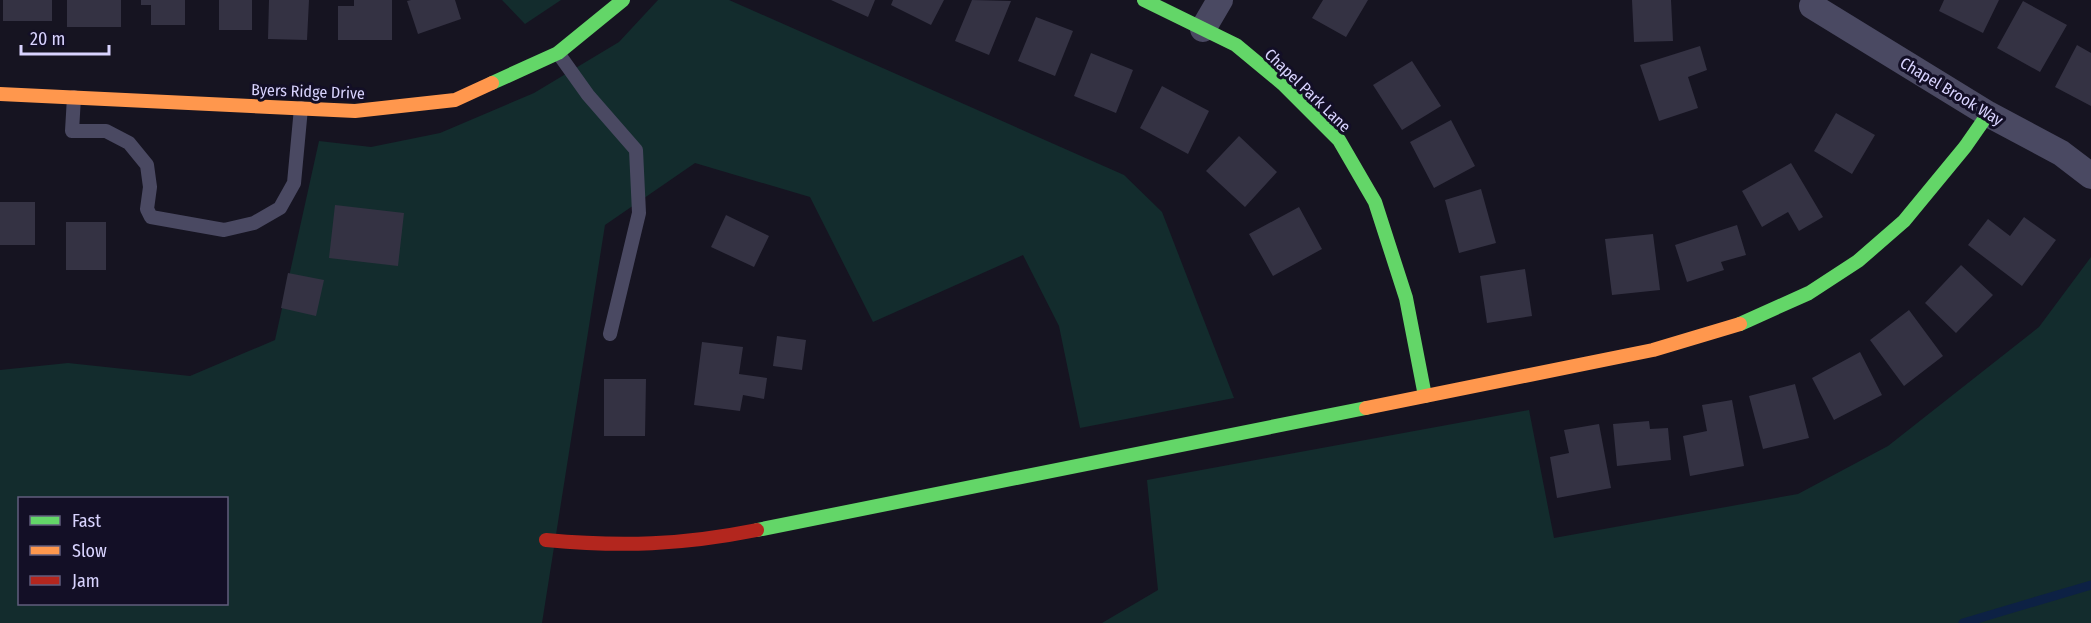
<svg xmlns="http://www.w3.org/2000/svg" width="2091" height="623" font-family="'Fira Sans Condensed',sans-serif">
<rect width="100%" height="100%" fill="#161421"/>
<!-- green -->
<path fill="#132c2d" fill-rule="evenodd" d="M502,0H561L525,24Z
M658,0H729L1124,175L1162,212L1234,398L1080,428L1059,326L1023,255L873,322L810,197L695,163L605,225L542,623H0V370L68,363L190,376L275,340L319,141L371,147L440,133L534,93L619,42ZM20,498H226V604H20Z
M2091,257V623H1102L1158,590L1147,480L1529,410L1554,538L1798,494L1888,446L2039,327Z"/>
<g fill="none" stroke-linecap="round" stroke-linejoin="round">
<!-- stream -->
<path stroke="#0d2144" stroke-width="9" d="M1963,623L2091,585"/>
</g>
<!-- building -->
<path fill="#343243" d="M3,0H52V21H3Z
M67,0H121V27H67Z
M141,0H185V25H151V5H141Z
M219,0H252V30H219Z
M269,0H309L307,40L268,39Z
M354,0H392V40H338V6H354Z
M411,0H455L461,19L418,34L407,1Z
M831,0H875L868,17Z
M893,0H944L931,25L891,5Z
M972,0L1011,1L989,55L955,41Z
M1323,0H1368L1346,37L1312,18Z
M1632,0H1671L1673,41L1634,42Z
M1944,0H1999L1983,33L1939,11Z
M2023,1L2067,25L2040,72L1997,48Z
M1036,17L1073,31L1055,76L1018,61Z
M2077,45L2091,53V106L2055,87Z
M1700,46L1707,70L1688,77L1698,108L1659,121L1640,65Z
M1091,53L1133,70L1116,113L1074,96Z
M1412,61L1441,106L1402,130L1373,85Z
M1162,86L1209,111L1188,154L1140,128Z
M1836,113L1875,135L1852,174L1814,151Z
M1451,120L1475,166L1434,188L1410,142Z
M1239,136L1277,172L1245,207L1206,171Z
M1791,163L1823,217L1799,231L1788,212L1762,227L1742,191Z
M1481,189L1496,243L1459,253L1445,200Z
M0,202H35V245H0Z
M335,205L404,213L398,266L329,258Z
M1299,207L1322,249L1273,276L1249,234Z
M726,215L769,236L754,267L711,247Z
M2024,217L2056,240L2022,286L1968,245L1988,219L2010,236Z
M66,222H106V270H66Z
M1737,225L1746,255L1721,262L1724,270L1687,282L1675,245Z
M1653,234L1660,290L1612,295L1605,239Z
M1961,265L1993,295L1956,333L1925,303Z
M1525,269L1532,316L1487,323L1480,276Z
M288,273L324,280L316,316L281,308Z
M1909,310L1943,356L1904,386L1870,340Z
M777,336L806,340L802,370L773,366Z
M702,342L743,347L739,374L767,378L764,399L743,395L740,411L694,405Z
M1860,352L1882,395L1834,420L1812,378Z
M604,379H646L645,436H604Z
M1795,384L1809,438L1763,449L1749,396Z
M1732,400L1744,466L1690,476L1683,436L1707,431L1702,405Z
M1649,421L1650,429L1668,428L1671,460L1617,466L1613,424Z
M1599,424L1611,488L1557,498L1550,457L1569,453L1564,430Z"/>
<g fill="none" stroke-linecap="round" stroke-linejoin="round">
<!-- lane -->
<path stroke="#4a4962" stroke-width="14" d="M558,53L588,95L636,150L639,213L610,334
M74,97L72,131H106L129,143L147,165L150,187L147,209L151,217L224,230L254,223L280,208L294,183L301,108"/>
<!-- street -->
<path stroke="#4a4962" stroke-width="26" d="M1812,6L1988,114L2061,153L2091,176
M1203,29L1220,0"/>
<!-- fast -->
<path stroke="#63d668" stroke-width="14" d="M1144,0L1236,45L1283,84L1339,140L1375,202L1406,298L1425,396
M492,83L558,53L623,0
M1740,324L1809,293L1858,261L1904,221L1965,147L1988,114
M757,530L1366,408"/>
<!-- slow -->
<path stroke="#ff974d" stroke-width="14" d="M0,94L355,111L455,100L492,83
M1366,408L1653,350L1740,324"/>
<!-- jam -->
<path stroke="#b3261e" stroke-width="14" d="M546,540C622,547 682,545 757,530"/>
</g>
<g text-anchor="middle" stroke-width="6" stroke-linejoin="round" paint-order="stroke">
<!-- street labels -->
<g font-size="16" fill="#d9d4ff" stroke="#130f26">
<text transform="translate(1308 90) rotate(44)" y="6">Chapel Park Lane</text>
<text transform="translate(308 91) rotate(2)" y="6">Byers Ridge Drive</text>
<text transform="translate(1952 91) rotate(31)" y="6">Chapel Brook Way</text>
</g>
</g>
<!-- legend -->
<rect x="18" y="497" width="210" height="108" fill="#130f26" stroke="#625e7d" stroke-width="1.5"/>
<rect x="30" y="516" width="30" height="9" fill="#63d668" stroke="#625e7d" stroke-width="1.5"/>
<text x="72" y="527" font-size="18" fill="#d9d4ff">Fast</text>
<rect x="30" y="546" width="30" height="9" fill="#ff974d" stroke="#625e7d" stroke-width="1.5"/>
<text x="72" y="557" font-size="18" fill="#d9d4ff">Slow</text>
<rect x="30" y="576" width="30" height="9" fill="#b3261e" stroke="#625e7d" stroke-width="1.5"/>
<text x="72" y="587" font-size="18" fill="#d9d4ff">Jam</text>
<!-- scale -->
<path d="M21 45v9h88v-9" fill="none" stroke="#d9d4ff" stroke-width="3"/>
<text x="30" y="45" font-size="18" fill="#d9d4ff" stroke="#130f26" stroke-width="4.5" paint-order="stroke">20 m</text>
</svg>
